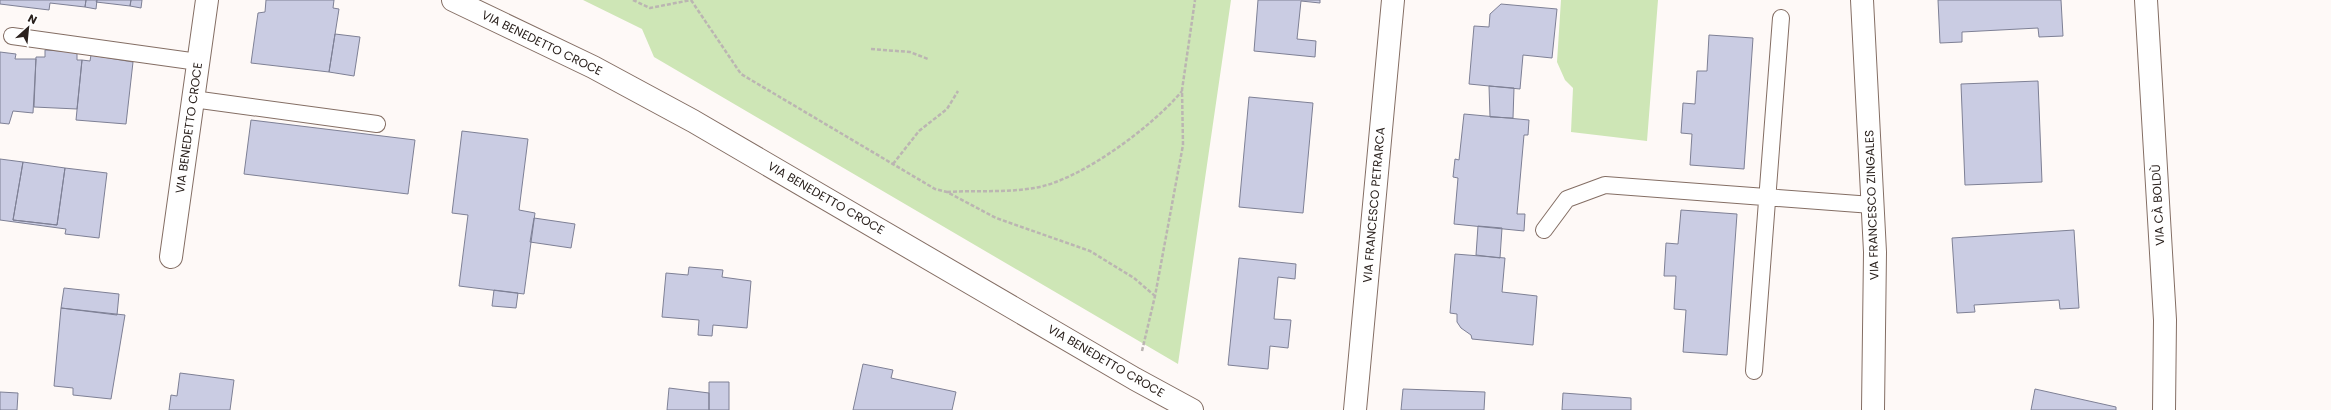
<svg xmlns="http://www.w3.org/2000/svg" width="2331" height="410" font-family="Poppins,sans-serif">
<rect width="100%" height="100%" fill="#fef9f7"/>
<!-- green -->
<path fill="#cee6b6" d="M583,0H1231L1178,364L654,57L642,29Z
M1561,0H1658L1647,141L1571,132L1573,88L1565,80L1557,62Z"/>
<!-- building -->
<path fill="#cacce3" stroke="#7e8095" d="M0,0H86L85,7L50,3L49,10L0,4Z
M86,0H97L96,9L85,7Z
M97,0H131L130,6L96,2Z
M131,0H142L141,8L130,6Z
M266,0H334L333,8L339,9L329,72L251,63L258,13L265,12Z
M1258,0H1320V3L1301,1L1297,39L1316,41L1315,57L1254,51Z
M1938,0H2061L2063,36L2039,37L2038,28L1962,32V42L1940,43Z
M1501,4L1557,9L1552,58L1523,55L1520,89L1469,84L1474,26L1489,27L1490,14Z
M335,34L360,37L354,76L329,72Z
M1709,35L1753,38L1744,169L1690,165L1692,134L1681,133L1683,103L1695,104L1697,71H1707Z
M45,50L77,52V60H82L77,109L34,107L36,57H45Z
M0,52L16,54L15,59H36L33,113L13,111L9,124L0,123Z
M91,55L133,62L126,124L76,120L82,60L90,61Z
M2038,81L2042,182L1965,185L1961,84Z
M1489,86L1514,88L1513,118L1490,117Z
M1249,97L1313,103L1303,213L1239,207Z
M1464,114L1529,120L1528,135H1524L1517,214H1525L1524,231L1454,224L1458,178L1453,177L1455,159L1459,160Z
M251,120L415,140L408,194L244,174Z
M462,131L528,139L519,210L535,213L524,294L459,286L468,215L452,213Z
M0,159L23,162L13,220L57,225L65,168L107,173L99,238L65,234L66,229L0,220Z
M23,162L65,168L57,225L13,220Z
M1681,210L1737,214L1727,355L1683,352L1686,310L1674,309L1676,276H1664L1666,243L1678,244Z
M534,218L575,224L571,248L530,242Z
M1478,226L1502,228L1500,258L1476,255Z
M2074,230L2079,308L2060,309L2059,300L1974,305L1975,312L1957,313L1952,238Z
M1455,254L1505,258L1502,292L1537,296L1533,345L1472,339L1471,335L1461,328L1457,322V314L1450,313Z
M1239,258L1296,264L1295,279L1278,277L1274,319L1291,320L1288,348L1270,346L1268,369L1228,365Z
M689,267L723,270L722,277L751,281L747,328L713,325L712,336L698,335L699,320L662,317L666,273L688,275Z
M64,288L119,294L117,315L61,308Z
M494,290L518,293L516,308L492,306Z
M61,308L125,315L111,399L73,395V388L54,386Z
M863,364L893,370L891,378L956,392L952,410H853Z
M180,373L234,380L230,410H169L171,395L177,396Z
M709,382H729V410H709Z
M669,388L709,393V410H667Z
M1403,389L1485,392L1484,410H1401Z
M2035,389L2116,407V410H2031Z
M0,392L18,393L17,410H0Z
M1563,393L1631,398V410H1562Z"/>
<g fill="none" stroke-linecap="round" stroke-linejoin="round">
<defs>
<path id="lane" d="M12,36L198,62
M193,99L377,124
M1544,230L1567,199L1605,185L1872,205
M1754,371L1781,18"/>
<path id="street" d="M453,0L593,67L693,121L1135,379L1192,410
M1862,0L1875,252L1873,410
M2146,0L2165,320L2164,410
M171,257L207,0
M1355,410L1393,0"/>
</defs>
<!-- lane casing -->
<use href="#lane" stroke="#846e64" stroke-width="18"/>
<!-- street casing -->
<use href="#street" stroke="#846e64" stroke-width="24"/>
<!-- path -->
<path stroke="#bbb5b2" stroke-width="2.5" stroke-dasharray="4 2" stroke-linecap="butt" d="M633,0L650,8L691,0
M691,0L741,74L935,189L947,192L996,218L1090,251L1134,278L1155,296
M871,49L910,52L928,59
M893,164L919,131L947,109L958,91
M947,192C976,190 1005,193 1034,188C1080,181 1153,126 1182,91
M1142,351L1155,296L1183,145L1182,90L1195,0"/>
<!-- lane -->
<use href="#lane" stroke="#fff" stroke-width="16"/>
<!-- street -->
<use href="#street" stroke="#fff" stroke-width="22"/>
</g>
<g text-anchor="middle" stroke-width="3" stroke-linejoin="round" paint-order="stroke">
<!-- street labels -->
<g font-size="12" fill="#2a211d" stroke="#fff">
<text transform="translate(542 43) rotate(26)" y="4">VIA BENEDETTO CROCE</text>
<text transform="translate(189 128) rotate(-82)" y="4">VIA BENEDETTO CROCE</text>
<text transform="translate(826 198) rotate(30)" y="4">VIA BENEDETTO CROCE</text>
<text transform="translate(1374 205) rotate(-85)" y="4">VIA FRANCESCO PETRARCA</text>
<text transform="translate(1872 205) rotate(-92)" y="4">VIA FRANCESCO ZINGALES</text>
<text transform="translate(2158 205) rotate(-93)" y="4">VIA CÀ BOLDÙ</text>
<text transform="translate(1106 361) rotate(30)" y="4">VIA BENEDETTO CROCE</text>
</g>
</g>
<!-- north arrow -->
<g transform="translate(28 28) rotate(27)" stroke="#ffffff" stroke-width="3" paint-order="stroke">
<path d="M0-3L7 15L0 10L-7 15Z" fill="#2a211d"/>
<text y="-6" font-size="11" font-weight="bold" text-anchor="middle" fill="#2a211d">N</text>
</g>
</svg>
